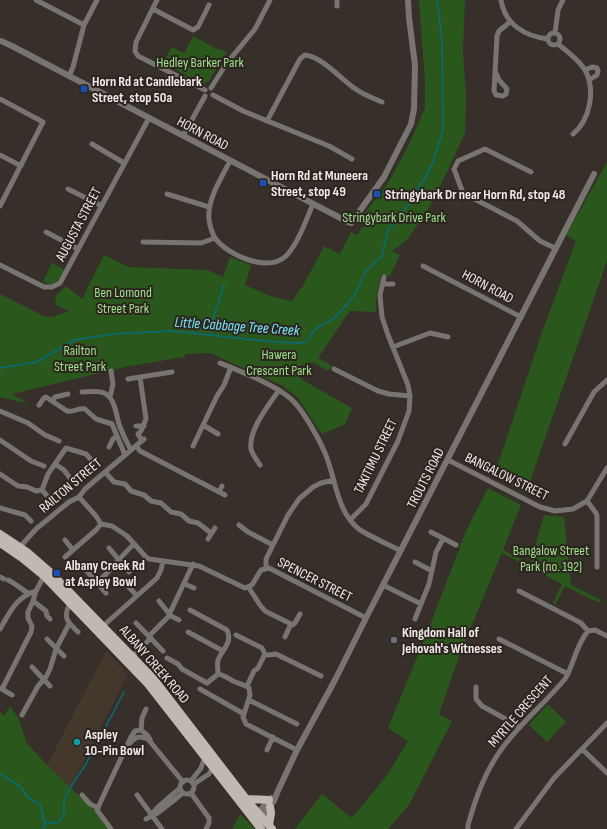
<svg xmlns="http://www.w3.org/2000/svg" width="607" height="829" font-family="'Sofia Sans Condensed',sans-serif">
<rect width="100%" height="100%" fill="#372f29"/>
<!-- built -->
<path fill="#44372c" d="M106,651L128,674L70,788L47,765Z"/>
<!-- green -->
<path fill="#2a571c" d="M419,0H465L463,51L466,96L465,133L447,172L428,210L406,241L392,251L400,255L390,276L381,274L376,299V312L350,311L318,358L332,366L328,371L312,362L300,366L301,379L352,408L345,424L322,434L298,398L283,386L210,353L186,354L184,357L125,367L12,394L29,404L0,397V294L44,316L52,317L69,311L56,305L55,296L66,286L82,299L104,255L129,267L208,270L223,277L230,257L251,265L245,285L273,297L292,301L304,284L324,246L340,254L351,232L357,235L362,227L364,228L365,225L361,221L362,217L390,180L410,142L425,108V81Z
M193,36L213,47L227,52L209,81L205,83L199,82L163,63L172,47L184,53Z
M607,162V261L526,493L494,476L542,332L576,241L566,235Z
M52,263L65,270L58,281L51,284L43,282Z
M488,488L521,505L503,550L530,564L544,515L564,517L571,585L601,600L599,603L565,586L555,605L553,603L562,584L502,553L462,648L439,714L452,721L409,805L388,829H295L322,794L352,818L387,775L408,741L388,728L429,628L466,531Z
M548,704L566,722L547,742L529,725Z
M10,706L19,719L26,742L47,765L94,810L108,829H0V712L4,716Z
M240,814L255,829H232Z"/>
<g fill="none" stroke-linecap="round" stroke-linejoin="round">
<!-- stream -->
<path stroke="#066d7b" stroke-width="1.5" d="M210,335L212,322L224,285
M0,368L37,362L74,340L113,334L172,331L275,342L303,343L309,339L315,329L336,317L355,294L365,272L382,256L388,230L407,207L432,165L443,130L442,40L437,0
M0,774L20,786L28,798L40,804L45,824L43,829
M45,824L58,822L64,814V800L70,788L86,764L124,692"/>
<!-- minor -->
<path stroke="#787571" stroke-width="5" d="M36,0L84,25
M157,0L136,42L135,51L138,56L205,90
M501,0C505,24 524,36 548,39
M337,6V0
M153,9L193,30L198,27L209,5
M555,33L558,10L563,0
M548 39a6 6 0 1 1 12 0a6 6 0 1 1-12 0Z
M558,44C567,51 579,60 585,70C596,90 590,120 573,134
M585,70L592,67L597,68L598,71L597,75L589,80
M496,73L499,80L507,89L506,94L503,96L496,95L494,91L497,36L499,31L510,22
M69,76L73,67L84,25L97,0
M211,88L226,64L255,29L270,0
M213,95L243,111L329,146L352,159
M0,99L43,122L0,206
M267,121L300,59L305,55C322,57 340,78 354,88C362,94 372,98 382,102
M183,136L205,96
M92,144L124,163
M0,155L21,166
M230,161C221,179 207,199 209,220C210,226 212,233 215,238C227,255 268,273 286,256C298,244 306,220 313,204
M531,172L485,149L458,161L454,169L463,193L517,221L540,241L555,248
M68,189L102,206
M167,194L209,207
M46,232L78,249
M143,242L201,243L215,238
M0,265L44,287H52L60,283L149,118
M423,266L521,317
M383,284H393
M393,347L430,333L448,337
M220,363C240,371 281,387 295,403C305,414 319,439 325,453C336,478 336,512 360,530C373,538 388,544 401,551
M334,369L378,391L389,394L410,396
M140,377L146,419L141,431L138,434L142,441
M128,379L172,372
M82,392C89,392 98,390 104,393C116,398 116,417 120,427C123,435 127,443 131,450
M110,397L113,384L111,371
M52,401L55,397L68,394
M39,405L44,398L46,397L67,411C74,413 78,407 85,409L96,419L112,424L125,455
M0,411L28,423L45,435L59,441
M203,425L218,434
M136,426H144
M0,440L31,461L44,466
M565,444L594,392L607,380
M136,446L140,451L225,495
M193,446L217,396L224,385L231,367
M109,447L113,439L117,436
M448,460L540,507L555,511L573,509L587,501L607,468
M55,464L64,470L73,482
M260,465C257,460 252,454 251,449C248,430 269,405 279,390
M105,472L114,482L125,484L131,491L144,495L151,501L161,503L171,512L181,514L189,521L198,523L211,533
M0,474L18,486L27,487L36,491L42,490L52,501
M42,490L48,474L66,448L86,454L95,464
M219,492L222,486
M79,497L96,516L101,524L112,526L127,536L146,557L149,559L199,566L245,588L252,585L261,570L269,568L366,618
M587,501L596,513L597,516V567
M0,508L25,515L31,521
M351,519L366,504L398,441L409,411L410,396L408,385L388,335L382,317L380,295L384,277
M239,525L248,532L273,545
M431,532L456,545
M208,539L215,528
M65,540L73,550L65,557
M19,548L36,529L69,502L79,497L85,489L144,439
M109,548L129,572
M73,550L96,530L101,524
M415,562L432,571
M266,568V559L288,515L299,499L313,487L321,483L334,480
M85,569L106,593
M0,577L4,579
M8,580C16,584 21,589 28,593
M98,582C111,570 121,556 134,544
M126,584L137,596
M185,584L194,588
M383,585L421,604
M249,588L260,605L265,611L293,625
M519,591L581,623L588,631
M33,601L46,611L47,616L50,619
M159,601L171,616L179,620
M70,604C62,618 68,622 78,632
M190,610L227,630C233,642 222,650 218,660C217,665 218,669 218,674
M415,619L429,584L436,552L443,539
M136,623L163,651
M103,626L157,578L161,570L163,561
M0,629C10,612 16,597 36,591
M188,632L223,651
M236,635L262,648L265,654
M149,636L168,617L193,564
M285,637L290,626L295,623L300,614
M47,639L64,656
M499,639L568,674
M265,654L268,655L276,654L321,676
M130,658L151,638
M167,658L178,664L182,669L207,683L218,674
M32,667L50,686
M218,674C224,675 228,678 233,681C239,684 244,684 249,688L250,695L243,717L246,724L297,750
M247,686L254,671L258,668L265,654
M476,687V699L482,706L520,727
M0,688L12,695
M2,689L31,632L32,626L28,618V612L33,601L36,591L44,576
M200,689L244,714
M249,700L297,724
M22,715L38,686L46,677L50,669L56,649L69,624
M141,730L142,718L146,709
M130,743C136,736 140,736 148,739L183,782
M582,749L607,773
M267,750L273,737
M180 787a7 7 0 1 1 14 0a7 7 0 1 1-14 0Z
M191,781L201,768L205,757
M194,784L209,774L214,766
M191,793L209,818V823L206,829
M82,795L90,804L98,808
M137,795L162,829
M152,814L157,808L180,788
M146,819L159,812L183,793
M111,829L97,810L100,803L131,737L135,731L141,730C146,734 150,736 151,743
M468,829V825C476,797 485,771 503,747C521,723 545,703 565,679C574,664 576,645 588,631L595,630L607,636
M516,829L554,778L607,723"/>
<!-- tertiary -->
<path stroke="#787571" stroke-width="6" d="M1,41L12,46L348,222L351,223L384,177L411,124L414,109L415,65L409,18L408,0
M256,815L271,798
M259,820L274,801L277,793L297,750L335,680L366,618L594,174"/>
<!-- primary -->
<path stroke="#c0b9b1" stroke-width="8" d="M0,534L27,552L50,572L153,678L250,804L272,829
M0,543L22,558L44,576L148,684L261,829
M247,799L269,800
M269,825L271,813L270,807"/>
</g>
<!-- markers -->
<g fill="#1a4fb4" stroke="#2d251f" stroke-width="1.5">
<rect x="80" y="85" width="8" height="8" rx="2"/>
<rect x="259" y="179" width="8" height="8" rx="2"/>
<rect x="373" y="190" width="8" height="8" rx="2"/>
<rect x="53" y="569" width="8" height="8" rx="2"/>
</g>
<circle fill="#6b7280" stroke="#2d251f" stroke-width="1.5" cx="394" cy="640" r="4"/>
<circle fill="#0f9aa8" stroke="#2d251f" stroke-width="1.5" cx="77" cy="742" r="4"/>
<g text-anchor="middle" stroke-width="4" stroke-linejoin="round" paint-order="stroke">
<!-- park labels -->
<g font-size="14" fill="#9de18b" stroke="#2d251f">
<text x="200" y="67">Hedley Barker Park</text>
<text x="394" y="222">Stringybark Drive Park</text>
<text x="123" y="297">Ben Lomond<tspan x="123" dy="16">Street Park</tspan></text>
<text x="80" y="355">Railton<tspan x="80" dy="16">Street Park</tspan></text>
<text x="279" y="359">Hawera<tspan x="279" dy="16">Crescent Park</tspan></text>
<text x="551" y="555">Bangalow Street<tspan x="551" dy="16">Park (no. 192)</tspan></text>
</g>
<!-- poi labels -->
<g font-size="14" font-weight="bold" fill="#f0eae6" stroke="#2d251f" text-anchor="start">
<text x="92" y="86">Horn Rd at Candlebark<tspan x="92" dy="16">Street, stop 50a</tspan></text>
<text x="271" y="180">Horn Rd at Muneera<tspan x="271" dy="16">Street, stop 49</tspan></text>
<text x="385" y="199">Stringybark Dr near Horn Rd, stop 48</text>
<text x="65" y="570">Albany Creek Rd<tspan x="65" dy="16">at Aspley Bowl</tspan></text>
<text x="402" y="637">Kingdom Hall of<tspan x="402" dy="16">Jehovah's Witnesses</tspan></text>
<text x="85" y="739">Aspley<tspan x="85" dy="16">10-Pin Bowl</tspan></text>
</g>
<!-- street labels -->
<g font-size="14" fill="#f0eae6" stroke="#2d251f">
<text transform="translate(203 133) rotate(28)" y="5">HORN ROAD</text>
<text transform="translate(78 224) rotate(-62)" y="5">AUGUSTA STREET</text>
<text transform="translate(488 286) rotate(28)" y="5">HORN ROAD</text>
<text transform="translate(375 456) rotate(-64)" y="5">TAKITIMU STREET</text>
<text transform="translate(507 476) rotate(26)" y="5">BANGALOW STREET</text>
<text transform="translate(425 478) rotate(-63)" y="5">TROUTS ROAD</text>
<text transform="translate(70 485) rotate(-40)" y="5">RAILTON STREET</text>
<text transform="translate(315 579) rotate(27)" y="5">SPENCER STREET</text>
<text transform="translate(155 664) rotate(49)" y="5">ALBANY CREEK ROAD</text>
<text transform="translate(520 711) rotate(-49)" y="5">MYRTLE CRESCENT</text>
</g>
<!-- water labels -->
<g font-size="15" font-style="italic" fill="#78eafe" stroke="#2d251f">
<text transform="translate(237 326) rotate(4)" y="5">Little Cabbage Tree Creek</text>
</g>
</g>
</svg>
